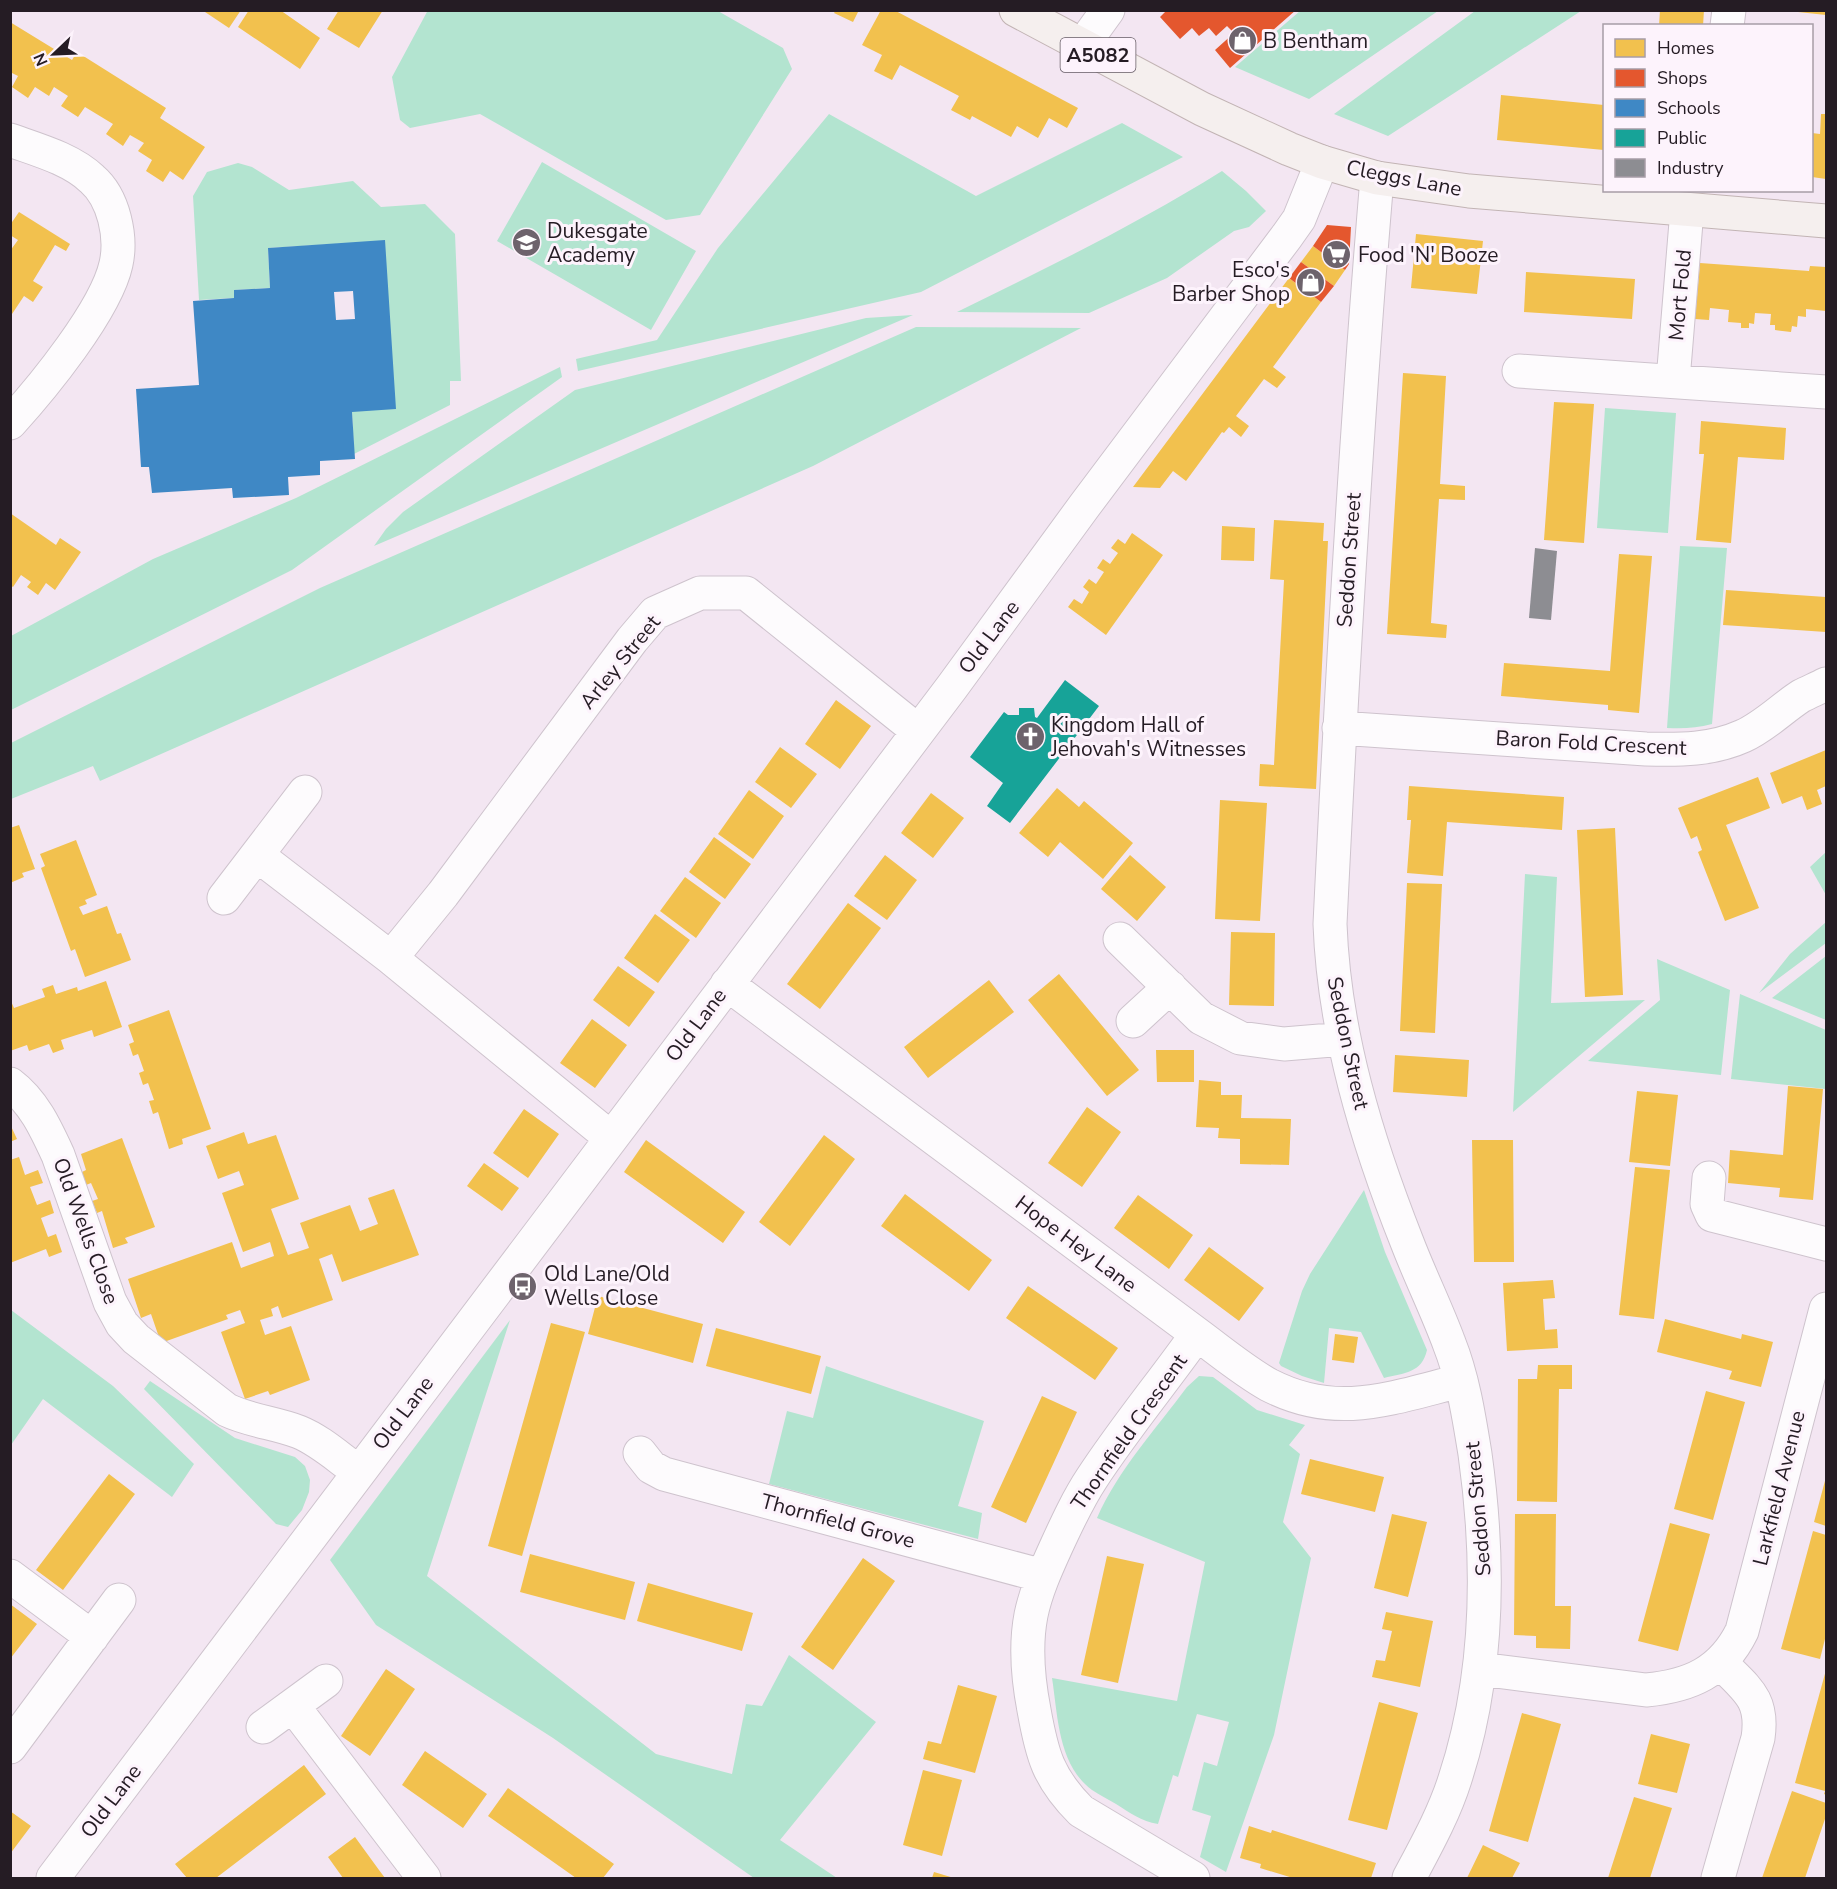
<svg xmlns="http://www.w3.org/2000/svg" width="1837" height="1889" font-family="'Nunito Sans',sans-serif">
<rect width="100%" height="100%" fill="#f3e6f2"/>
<!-- green -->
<path fill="#b3e4d0" d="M428,10L718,11L783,48L792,69L700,215L666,220L480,114L410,128L400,120L392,77Z
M1300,11V10L1438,11L1309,99L1235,67Z
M1475,11H1581L1388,136L1334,114Z
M829,114L976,196L1122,123L1183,157L921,292L578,371L576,359L657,340L718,248Z
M542,162L696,251L651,330L497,241Z
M238,163L252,167L289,190L353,181L381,207L425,204L455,234L461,381H450V405L354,454L352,412L385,241L268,248L270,288L234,290V298L199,300L193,196L207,172Z
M1222,171L1246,191L1266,211L1249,227L1234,231L1167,278L1089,313L957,312C1047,268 1137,224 1222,171Z
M913,315L374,546L386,529L403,512L575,390L866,318Z
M916,327L1081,328L813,466L100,781L93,766L11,799V743L320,588Z
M560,367L562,377L292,570L11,710V636L153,559L296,498Z
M1605,408L1676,413L1668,533L1597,528Z
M1680,546L1727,548L1712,724C1697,728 1683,729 1667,728Z
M1826,852V895L1810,867Z
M1525,874L1557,877L1551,1003L1645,1000L1513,1112Z
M1826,922V943L1759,993L1790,954Z
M1826,956V1020L1772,998Z
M1657,959L1730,990L1721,1075L1588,1061L1660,1000Z
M1740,994L1826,1030V1089L1731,1079Z
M1364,1190L1385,1252L1427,1350C1422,1373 1404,1373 1384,1378L1361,1332L1329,1328L1324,1383L1302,1376L1281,1366L1279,1363L1302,1291L1310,1274Z
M11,1310L113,1386L194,1464L172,1497L43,1399L11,1445Z
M510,1320L427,1576L656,1754L732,1774L746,1704L762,1706L789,1655L876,1722L780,1840L837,1878H754L553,1738L376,1625L330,1560Z
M826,1366L984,1421L958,1506L982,1513L978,1539L769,1484L787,1411L813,1418Z
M1199,1376L1213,1377L1257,1410L1305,1425L1289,1445L1300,1454L1283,1522L1311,1558L1274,1735L1226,1872L1200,1857L1211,1816L1192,1810L1204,1762L1217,1766L1229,1722L1197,1714L1178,1777L1173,1775L1158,1824C1141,1821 1130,1813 1116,1804C1108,1799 1099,1795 1092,1790C1058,1765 1058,1716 1052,1678L1177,1701L1205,1562L1097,1518C1118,1470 1156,1429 1187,1387Z
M150,1381L235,1438L295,1457L305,1466L310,1480L309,1492L302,1510L288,1527L276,1524L144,1389Z"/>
<!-- homes -->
<path fill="#f2c14e" d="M202,10H241L229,28Z
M249,10H280L320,38L300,69L238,27Z
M339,10H383L359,48L327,29Z
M836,10H859L853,22L834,13Z
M881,10H894L1078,108L1067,128L1049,118L1038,138L1017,126L1011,137L972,116L970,120L951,110L959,96L900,65L892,80L874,71L882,55L862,45Z
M1660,10H1704L1703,26H1659Z
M1798,10H1826V15L1798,12Z
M10,22L72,60L77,52L166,108L160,118L205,147L183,180L170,171L163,182L146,171L152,160L138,151L144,143L130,135L123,146L106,134L113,124L85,107L78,117L61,106L68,96L54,87L49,96L35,87L28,98L12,87L18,76L10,72Z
M1501,95L1604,105V150L1497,140Z
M1821,114H1826V179L1812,177V133L1820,134Z
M19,212L70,244L66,251L55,245L33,281L43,287L33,302L24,296L10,317V251L18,240L10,235V225Z
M1416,234L1483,241L1477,294L1411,288Z
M1313,246L1345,270L1334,286L1301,262Z
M1700,263L1809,271L1810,266L1826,267V311L1806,309V317L1798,316L1797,327L1792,326L1791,332L1775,330V325H1770L1771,314L1755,313L1754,324L1749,323V328H1741V323L1728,322L1729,310L1710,308L1709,320L1695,319Z
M1526,272L1635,279L1632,319L1524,312Z
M1289,278L1321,302L1273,367L1286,377L1277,388L1264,379L1236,416L1249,426L1241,437L1229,427L1224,433L1222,432L1186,481L1173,471L1160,488L1133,487Z
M1403,373L1446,376L1440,484L1465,486V500L1439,499L1431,623L1447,625L1446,638L1387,634Z
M1554,402L1594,404L1584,543L1544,540Z
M1701,421L1786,428L1784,460L1738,457L1731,543L1696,540L1704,454H1699Z
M10,513L56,545L60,538L81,552L55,590L46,583L38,595L27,587L31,582L21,575L13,587L10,585Z
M1274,520L1324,523L1323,541H1328L1316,789L1259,786L1260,764L1274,765L1275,744L1284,580L1270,579Z
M1222,526L1255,528L1254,561L1221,560Z
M1132,533L1163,555L1106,635L1068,607L1074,599L1082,604L1089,592L1083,587L1089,579L1096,584L1104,572L1097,568L1103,559L1110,564L1118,553L1111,548L1118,539L1125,544Z
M1619,554L1652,556L1639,713L1608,710V705L1501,696L1504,663L1610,671Z
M1726,590L1826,597V632L1723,625Z
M836,700L871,726L840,769L805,744Z
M780,747L817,774L791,808L755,782Z
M1826,750V786L1817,790L1822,804L1807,810L1802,796L1782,804L1770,773Z
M1758,777L1770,808L1726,825L1759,908L1725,921L1698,852L1702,850L1697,836L1691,839L1678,808Z
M1409,786L1564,797L1562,830L1447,822L1443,876L1407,873L1411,820H1407Z
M1057,788L1079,807L1084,801L1133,843L1103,879L1060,842L1048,857L1019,833Z
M749,790L784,816L753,859L718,834Z
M931,793L964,818L933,858L901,833Z
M1220,800L1267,803L1260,921L1215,919Z
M19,825L35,869L22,873L24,877L10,883V828Z
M1615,828L1623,995L1585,997L1577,830Z
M714,837L751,864L725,899L689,872Z
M76,840L97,895L85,900L87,904L79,907L83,915L107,906L117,934L121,933L131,960L85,977L75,949L71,951L41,868L45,866L40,854Z
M885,855L917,880L887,920L854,896Z
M1130,855L1166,887L1137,921L1101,889Z
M685,877L721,903L696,938L660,911Z
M1407,883L1442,884L1435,1033L1400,1031Z
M848,903L881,928L820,1009L787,984Z
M655,914L690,940L658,983L624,958Z
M1231,932L1275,933L1274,1006L1229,1005Z
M618,966L655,992L629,1027L593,1000Z
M1059,974L1139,1070L1107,1096L1028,1000Z
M989,980L1014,1012L928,1078L904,1047Z
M106,981L122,1027L94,1037L92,1030L61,1040L64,1049L53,1053L49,1044L29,1051L27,1045L10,1051V999L14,1008L45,997L42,989L53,985L56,994L77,987L78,991Z
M169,1010L211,1129L182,1139L183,1144L169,1149L158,1112L153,1114L149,1101L154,1100L148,1083L143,1085L139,1073L144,1071L138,1054L133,1056L129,1044L134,1042L128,1025Z
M592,1019L627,1045L595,1088L560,1063Z
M1156,1050H1194V1082H1157Z
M1395,1055L1469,1060L1467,1097L1393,1092Z
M1199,1080L1221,1082V1095H1242L1241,1118L1291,1119L1289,1165L1240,1164V1139L1218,1138L1219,1128L1196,1127Z
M1788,1086L1823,1089L1813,1200L1779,1197L1780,1188L1728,1183L1730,1150L1783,1155Z
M1637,1091L1678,1095L1670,1166L1629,1162Z
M1087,1107L1121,1132L1082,1187L1048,1163Z
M524,1109L559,1134L528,1178L493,1153Z
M10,1124L17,1139L10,1142Z
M244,1132L248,1144L276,1135L299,1199L271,1209L288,1255L309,1248L300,1223L350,1205L360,1231L378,1224L368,1198L394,1189L419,1255L342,1282L332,1254L319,1259L333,1300L282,1318L278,1306L271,1309L273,1316L260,1320L265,1335L291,1326L310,1380L270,1395L268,1391L245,1399L221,1332L245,1323L240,1310L226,1315L228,1319L161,1343L151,1314L141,1318L128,1279L232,1242L241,1268L274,1256L270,1242L243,1252L222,1193L244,1185L239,1171L218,1179L206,1146Z
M824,1135L855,1159L790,1246L759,1222Z
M122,1138L155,1227L125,1238L128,1243L113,1248L102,1211L97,1213L92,1201L98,1199L91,1183L86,1185L82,1172L86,1170L81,1154Z
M646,1140L745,1212L723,1243L624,1172Z
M1472,1140H1513L1514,1262H1474Z
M19,1157L25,1175L38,1170L43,1183L30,1187L37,1205L50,1200L54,1213L41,1218L48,1237L56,1234L62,1252L49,1257L46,1249L10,1263V1160Z
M484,1163L519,1188L502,1211L467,1186Z
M1635,1167L1670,1170L1654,1319L1619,1315Z
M905,1194L992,1260L969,1291L881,1226Z
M1138,1195L1193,1235L1169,1269L1114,1228Z
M1209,1247L1264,1288L1239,1321L1184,1280Z
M1553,1280L1555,1298L1543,1299L1545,1330L1557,1329L1558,1348L1507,1351L1503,1283Z
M1028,1286L1118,1348L1095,1380L1006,1318Z
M598,1296L703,1324L693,1363L588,1334Z
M1665,1319L1741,1339L1742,1334L1773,1342L1761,1387L1729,1379L1732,1371L1657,1352Z
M551,1323L585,1332L522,1556L488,1546Z
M716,1328L821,1356L811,1394L706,1366Z
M1335,1334L1358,1337L1354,1363L1332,1360Z
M1538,1365H1572V1389H1559L1557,1502L1517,1501L1518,1379H1537Z
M1706,1391L1745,1402L1713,1520L1674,1509Z
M1042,1396L1077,1412L1026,1523L991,1507Z
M1310,1459L1384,1477L1375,1512L1301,1494Z
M109,1474L135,1494L63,1590L36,1570Z
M1826,1477V1526L1814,1522Z
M1392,1514L1427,1522L1408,1597L1374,1588Z
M1515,1514H1556L1555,1606H1571L1570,1649L1536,1648V1636L1514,1635Z
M1670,1523L1710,1534L1678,1651L1638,1641Z
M1813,1531L1826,1535V1635L1820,1659L1781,1649Z
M530,1554L635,1582L625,1620L520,1592Z
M1107,1556L1144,1564L1118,1683L1081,1675Z
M863,1558L895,1581L833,1670L801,1647Z
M648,1583L753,1613L742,1651L637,1621Z
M10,1604L37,1624L10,1659Z
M1386,1612L1433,1621L1420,1687L1372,1677L1376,1660L1385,1661L1392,1631L1382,1629Z
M386,1669L415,1689L370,1756L341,1736Z
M1826,1670V1795L1824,1794L1825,1791L1795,1783Z
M958,1685L997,1696L975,1773L923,1759L928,1741L941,1744Z
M1379,1702L1418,1713L1387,1830L1348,1820Z
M1522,1713L1561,1724L1528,1842L1489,1831Z
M1651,1734L1690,1744L1677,1793L1638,1784Z
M425,1751L487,1794L463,1828L402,1785Z
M304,1765L326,1794L216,1878H187L175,1864Z
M923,1770L962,1780L942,1856L903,1845Z
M508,1788L614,1864L603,1878H576L488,1816Z
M1792,1791L1826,1803V1816L1805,1878H1762Z
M1634,1797L1672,1808L1650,1878H1608Z
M10,1811L31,1826L10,1854Z
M1249,1826L1271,1833L1272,1830L1376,1863L1371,1878H1293L1260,1868L1261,1864L1240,1858Z
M355,1837L379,1870L385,1878H343L328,1857Z
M1483,1845L1520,1863L1512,1878H1467Z
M934,1872L954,1878H932Z"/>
<!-- shops -->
<path fill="#e4572e" d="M1167,10H1296L1230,68L1215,50L1234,33L1227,26L1216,36L1209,28L1199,36L1192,28L1180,39L1160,17Z
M1327,225L1351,227L1349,264L1345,270L1313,246Z
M1301,262L1334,286L1321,302L1289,278Z"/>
<!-- schools -->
<path fill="#3f88c5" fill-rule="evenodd" d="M385,240L396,409L352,412L355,459L320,461V475L288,477L289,495L233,498L232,488L152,493L149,467H141L136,389L199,385L193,301L234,298V290L270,288L268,248ZM353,291L355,319L336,320L334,292Z"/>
<!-- public -->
<path fill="#17a398" d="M1065,680L1099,706L1010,823L987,806L1003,783L970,757L1004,712L1008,715H1019V708H1034L1035,717L1037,718Z"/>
<!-- industry -->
<path fill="#8d8d92" d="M1535,548L1557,551L1551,620L1529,618Z"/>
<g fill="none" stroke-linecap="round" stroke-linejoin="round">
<defs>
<path id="minor" d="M1727,26L1729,10
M1082,46L1108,10
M10,140C38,150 71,159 92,179C114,198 122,237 116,264C106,310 42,388 10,423
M1377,178C1356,426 1342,675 1330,924C1334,1033 1367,1141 1407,1242C1420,1276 1436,1308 1449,1343C1463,1378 1469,1417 1475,1454C1490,1561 1489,1675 1455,1779C1444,1814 1426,1846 1409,1878
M1519,371L1826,392
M1673,380L1687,210
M1339,728L1646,749C1680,750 1712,750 1743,736C1765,726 1781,709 1801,696C1809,692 1818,688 1826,684
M257,855L391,958
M224,898L305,792
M1120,939L1201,1018L1240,1038L1284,1044L1344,1039
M727,984L1197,1334C1220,1351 1244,1371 1269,1385C1337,1420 1391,1398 1460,1381
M1133,1021L1170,987
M10,1084C34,1102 46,1129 58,1155L110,1302L122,1324L136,1339L227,1410C250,1421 276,1423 299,1432C321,1441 340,1459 359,1472
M611,1138L391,958L443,894L632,640L655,613L700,593H746L918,731
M1709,1178L1707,1204L1712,1215L1826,1244
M640,1453L651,1467L664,1474L1043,1576
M10,1576L92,1637
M1480,1669L1646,1690C1690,1686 1722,1672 1742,1631L1826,1309
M293,1706L424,1878
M263,1727L326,1681
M10,1747L119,1600
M53,1878L952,687L1085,505L1287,236L1299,219L1322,162
M1193,1878L1081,1811C1048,1778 1042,1755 1034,1710C1028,1679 1025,1646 1031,1615C1036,1591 1046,1569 1056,1547C1067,1523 1078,1499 1092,1478C1124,1429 1163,1382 1197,1334
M1718,1878L1758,1738C1764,1698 1746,1689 1720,1662"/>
<path id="primary" d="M1016,10L1202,109L1289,149L1322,162L1377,178L1469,191L1826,221"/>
</defs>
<!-- minor casing -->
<use href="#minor" stroke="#cec3cd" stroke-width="35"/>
<!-- primary casing -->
<use href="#primary" stroke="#c2b4b4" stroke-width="35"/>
<!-- minor -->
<use href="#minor" stroke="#fdfbfd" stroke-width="33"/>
<!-- primary -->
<use href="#primary" stroke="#f5efee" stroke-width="33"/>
</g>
<!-- icons -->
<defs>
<symbol id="shop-disc" viewBox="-11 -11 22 22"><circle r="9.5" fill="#6d636c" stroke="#fdf3fc"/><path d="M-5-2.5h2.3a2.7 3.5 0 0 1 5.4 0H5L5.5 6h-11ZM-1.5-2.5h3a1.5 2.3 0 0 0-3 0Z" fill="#fff"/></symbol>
<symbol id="school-disc" viewBox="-11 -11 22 22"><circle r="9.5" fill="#6d636c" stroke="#fdf3fc"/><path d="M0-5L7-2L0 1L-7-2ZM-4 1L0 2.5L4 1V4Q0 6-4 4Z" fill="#fff"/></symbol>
<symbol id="supermarket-disc" viewBox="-11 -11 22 22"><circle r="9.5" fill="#6d636c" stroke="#fdf3fc"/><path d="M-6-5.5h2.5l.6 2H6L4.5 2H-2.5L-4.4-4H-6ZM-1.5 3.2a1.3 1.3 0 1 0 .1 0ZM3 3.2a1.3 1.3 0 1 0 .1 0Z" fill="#fff"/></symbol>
<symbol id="church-disc" viewBox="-11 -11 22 22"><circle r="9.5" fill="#6d636c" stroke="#fdf3fc"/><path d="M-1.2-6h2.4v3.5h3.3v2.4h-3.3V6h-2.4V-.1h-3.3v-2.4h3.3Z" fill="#fff"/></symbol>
<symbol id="bus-disc" viewBox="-11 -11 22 22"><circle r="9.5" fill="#6d636c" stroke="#fdf3fc"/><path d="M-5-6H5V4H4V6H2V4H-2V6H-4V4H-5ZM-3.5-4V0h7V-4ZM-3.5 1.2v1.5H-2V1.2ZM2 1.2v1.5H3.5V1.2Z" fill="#fff"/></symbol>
</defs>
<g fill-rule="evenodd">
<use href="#shop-disc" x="1226" y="24" width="33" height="33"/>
<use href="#school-disc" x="510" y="226" width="33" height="33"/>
<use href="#supermarket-disc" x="1320" y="238" width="33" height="33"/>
<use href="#shop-disc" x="1294" y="266" width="33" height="33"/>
<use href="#church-disc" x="1014" y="720" width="33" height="33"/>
<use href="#bus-disc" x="506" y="1270" width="33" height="33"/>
</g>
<g text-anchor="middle" stroke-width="6" stroke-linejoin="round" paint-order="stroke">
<!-- shield labels -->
<rect fill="#fdf3fc" stroke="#665c65" stroke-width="1.5" x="1060.5" y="38" width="75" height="34" rx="4.5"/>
<g font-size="20" font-weight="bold" fill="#251c24">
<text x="1098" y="62">A5082</text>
</g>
<!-- poi labels -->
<g font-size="21" fill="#251c24" stroke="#fdf3fc" text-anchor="start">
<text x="1263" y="48">B Bentham</text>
<text x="547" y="238">Dukesgate<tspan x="547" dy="24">Academy</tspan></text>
<text x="1358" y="262">Food 'N' Booze</text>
<text x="1290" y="277" text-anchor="end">Esco's<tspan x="1290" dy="24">Barber Shop</tspan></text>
<text x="1051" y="732">Kingdom Hall of<tspan x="1051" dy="24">Jehovah's Witnesses</tspan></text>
<text x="544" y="1281">Old Lane/Old<tspan x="544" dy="24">Wells Close</tspan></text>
</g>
<!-- street labels -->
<g font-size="21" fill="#251c24" stroke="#fdf3fc">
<text transform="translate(1404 178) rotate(11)" y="7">Cleggs Lane</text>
<text transform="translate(1680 295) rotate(-85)" y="7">Mort Fold</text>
<text transform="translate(1349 560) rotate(-86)" y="7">Seddon Street</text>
<text transform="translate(989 637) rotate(-53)" y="7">Old Lane</text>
<text transform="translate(620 662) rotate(-51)" y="7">Arley Street</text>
<text transform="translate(1591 743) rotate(3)" y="7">Baron Fold Crescent</text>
<text transform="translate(696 1025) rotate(-53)" y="7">Old Lane</text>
<text transform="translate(1348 1043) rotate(78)" y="7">Seddon Street</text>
<text transform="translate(86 1231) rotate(70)" y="7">Old Wells Close</text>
<text transform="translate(1076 1244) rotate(37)" y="7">Hope Hey Lane</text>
<text transform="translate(403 1413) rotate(-53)" y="7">Old Lane</text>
<text transform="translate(1129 1432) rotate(-55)" y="7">Thornfield Crescent</text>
<text transform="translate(1779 1488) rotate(-76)" y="7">Larkfield Avenue</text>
<text transform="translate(1478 1509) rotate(-95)" y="7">Seddon Street</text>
<text transform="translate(838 1521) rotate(15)" y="7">Thornfield Grove</text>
<text transform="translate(111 1801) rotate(-53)" y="7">Old Lane</text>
</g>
</g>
<!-- border -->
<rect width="1837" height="1889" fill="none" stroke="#251c24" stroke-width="24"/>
<!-- legend -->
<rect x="1603" y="24" width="210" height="168" fill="#fdf3fc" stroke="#a79da6" stroke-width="1.5"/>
<rect x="1615" y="39" width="30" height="18" fill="#f2c14e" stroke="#a79da6" stroke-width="1.5"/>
<text x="1657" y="54" font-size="18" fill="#251c24">Homes</text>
<rect x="1615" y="69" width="30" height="18" fill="#e4572e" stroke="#a79da6" stroke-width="1.5"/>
<text x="1657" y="84" font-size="18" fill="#251c24">Shops</text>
<rect x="1615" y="99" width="30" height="18" fill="#3f88c5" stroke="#a79da6" stroke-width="1.5"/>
<text x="1657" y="114" font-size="18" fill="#251c24">Schools</text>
<rect x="1615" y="129" width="30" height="18" fill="#17a398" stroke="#a79da6" stroke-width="1.5"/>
<text x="1657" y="144" font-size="18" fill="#251c24">Public</text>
<rect x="1615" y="159" width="30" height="18" fill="#8d8d92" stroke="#a79da6" stroke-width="1.5"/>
<text x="1657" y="174" font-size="18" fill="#251c24">Industry</text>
<!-- north arrow -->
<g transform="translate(54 54) rotate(247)" stroke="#fdf3fc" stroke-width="4.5" paint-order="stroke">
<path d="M0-4.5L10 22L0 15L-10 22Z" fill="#251c24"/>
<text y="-9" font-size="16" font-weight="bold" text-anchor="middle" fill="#251c24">N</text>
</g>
</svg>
